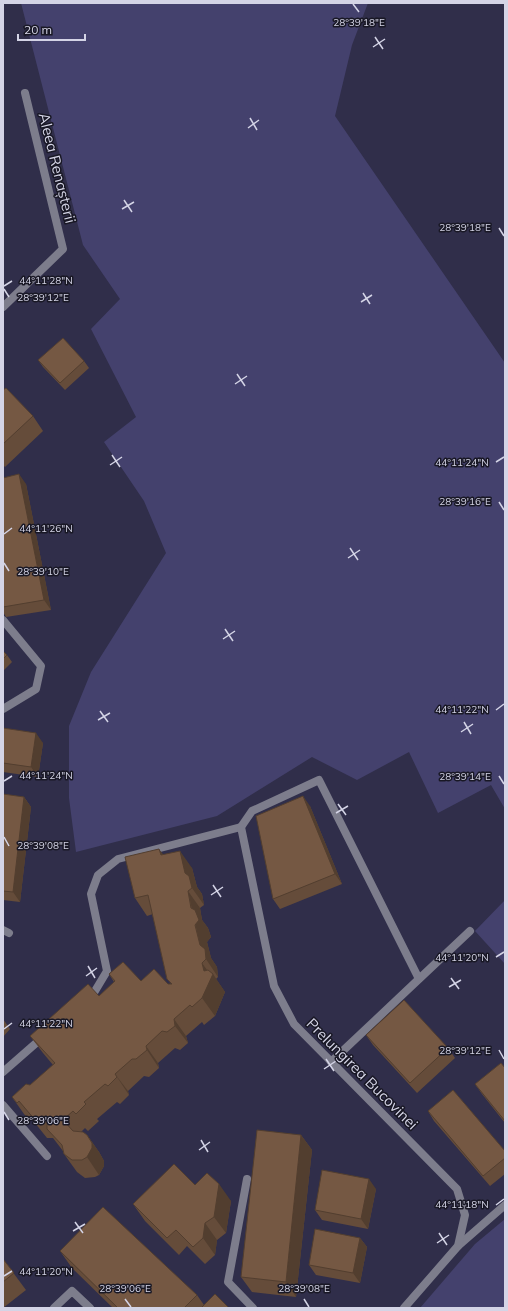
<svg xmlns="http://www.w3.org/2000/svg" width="508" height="1311" font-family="Mulish,sans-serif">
<rect width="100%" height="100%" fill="#302e4a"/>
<!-- green -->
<path fill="#44416d" d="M21,3H368L352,45L335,116L505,363V809L491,785L438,813L409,752L357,780L312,757L217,816L76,852L69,798V726L91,672L166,553L144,501L104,442L136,417L91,329L120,299L83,245Z
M505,900V964L475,931Z
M505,1219V1308H420L475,1244Z"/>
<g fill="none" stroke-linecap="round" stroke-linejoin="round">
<!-- lane -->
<path stroke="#7d7d8c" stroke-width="8" d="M3,620L41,666L36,689L3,709
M3,930L9,933
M419,979L470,931
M88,998L95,991L107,971L91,894L98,875L118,859L241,827L252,811L319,780L419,979L331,1062
M3,1072L43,1037
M3,1105L47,1156
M247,1179L228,1282L253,1308
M458,1246L505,1205
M54,1308L72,1291L90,1308"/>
<!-- street -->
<path stroke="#7d7d8c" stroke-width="8" d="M3,307L63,249L25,93
M241,827L274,986L294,1024L457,1189L465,1215L458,1246L404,1308"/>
</g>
<!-- wall -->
<path fill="#654c3a" d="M38,360L84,361L89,368L65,390L43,367Z
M3,390L33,416L43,431L5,467L3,465Z
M3,478L26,484L51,610L6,617L3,612Z
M3,651L7,655L12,662L3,671Z
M3,728L43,743L38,777L3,772Z
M3,794L24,797L31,807L20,902L3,900Z
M310,806L342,884L280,909L273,899Z
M163,855L192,868L197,887L202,894L204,905L200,908L202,920L208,928L211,937L207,942L211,958L217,967L218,977L216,979L225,992L215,1016L204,1025L202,1022L186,1036L188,1043L180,1050L175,1048L158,1063L159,1068L149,1077L144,1076L128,1091L129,1095L120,1104L117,1102L97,1119L99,1121L88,1131L85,1128L81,1132L87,1135L99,1152L104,1161V1166L99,1175L95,1177L85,1178L77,1172L64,1154L63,1151L53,1138H47L31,1118L29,1120L24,1114L12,1097L30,1085L53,1065L43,1053L30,1036L99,996L114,982L109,974L141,981L168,984H171L167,979L153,914L147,916L135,898Z
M3,1019L10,1029L3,1037Z
M366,1035L448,1048L455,1058L417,1093L373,1045Z
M505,1068V1123L482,1094L475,1084Z
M428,1111L505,1151V1174L490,1186L434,1121Z
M301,1135L312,1150L296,1297L252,1292L241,1277Z
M195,1185L231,1201L226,1233L217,1240L215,1255L205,1264L187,1246L179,1255L145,1221L133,1204Z
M376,1189L368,1229L322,1220L315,1210Z
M360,1238L367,1247L360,1283L316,1275L309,1265Z
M60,1251L197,1295L204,1305L229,1308H113L72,1268Z
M3,1259L26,1290L3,1308Z"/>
<!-- shaded-wall -->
<path fill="#523e2f" d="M19,474L26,484L51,610L44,600Z
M36,733L43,743L38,777L31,767Z
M303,796L310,806L342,884L335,874Z
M24,797L31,807L20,902L13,892Z
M159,849L172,866L161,855Z
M180,851L192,868L197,887L202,894L204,905L192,888L185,873Z
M188,891L200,908L202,920L208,928L211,937L207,942L211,958L217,967L218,977L206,959L200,945Z
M202,963L212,977L213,974L225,992L215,1016L202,998L204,971Z
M174,1019L186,1036L188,1043L175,1026Z
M146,1046L158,1063L159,1068L147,1050Z
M115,1074L128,1091L129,1095Z
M87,1135L99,1152L104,1161V1166L99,1175L87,1157Z
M301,1135L312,1150L296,1297L286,1282Z
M369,1179L376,1189L368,1229L361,1219Z
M219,1184L231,1201L226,1233L214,1217Z
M205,1223L217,1240L215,1255L203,1238Z
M360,1238L367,1247L360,1283L353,1273Z"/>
<!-- building -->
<path fill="#755843" stroke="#523e2f" d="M63,338L84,361L60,383L38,360Z
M6,388L33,416L3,444V390Z
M19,474L44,600L3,607V478Z
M3,651L7,655L3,659Z
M3,728L36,733L31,767L3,763Z
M3,794L24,797L13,892L3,891Z
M303,796L335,874L273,899L256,816Z
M159,849L161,855L180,851L185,873L189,876L192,888L188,891L191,908L195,910L199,920L195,925L200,945L205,949L206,959L202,963L204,971L208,970L213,974L202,998L192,1007L190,1005L174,1019L175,1026L167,1032L162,1031L146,1046L147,1050L136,1059H132L115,1074L117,1077L108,1086L105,1084L84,1102L86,1104L76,1114L73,1111L63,1120L73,1131L83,1132L87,1135L92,1143V1148L87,1157L82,1160H72L64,1154L62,1145L47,1129V1124L51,1120L47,1116L42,1121L35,1120L19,1101L17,1103L12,1097L26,1084L30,1085L55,1063L30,1036L88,984L99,996L115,981L109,974L123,962L141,981L154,969L168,984H172L167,979L148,895L135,898L125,857Z
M404,1000L448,1048L410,1083L366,1035Z
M501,1063L505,1068V1121L475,1084Z
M453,1090L505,1151V1158L483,1176L428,1111Z
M257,1130L301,1135L286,1282L241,1277Z
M174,1164L195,1185L207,1173L219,1184L214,1217L205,1223L203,1238L193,1247L176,1230L167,1238L133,1204Z
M322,1170L369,1179L361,1219L315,1210Z
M103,1207L197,1295L184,1308H118L60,1251Z
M315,1229L360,1238L353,1273L309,1265Z
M3,1259L14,1273L3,1282Z
M215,1294L229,1308H201Z"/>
<!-- ticks -->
<path fill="none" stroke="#d4d4e6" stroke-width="1.5" d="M353,4L359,12M375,37L383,49M373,47L385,39M250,118L257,130M248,128L259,120M124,200L132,212M122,209L134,202M499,228L504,236M4,286L12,281M4,289L9,297M363,293L370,304M361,302L372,295M237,374L245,386M235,384L247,376M112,455L120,467M496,462L504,457M110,465L122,457M499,502L504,510M4,534L12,528M350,548L358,560M348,558L360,550M4,563L9,571M225,629L233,641M223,639L235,631M496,710L504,704M100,711L108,722M98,720L110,713M464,722L471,734M461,732L473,724M499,776L504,784M4,781L12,776M338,804L346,815M336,813L348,806M4,837L9,846M213,885L221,897M211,895L223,887M496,957L504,952M88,966L95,978M86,976L97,968M451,978L459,989M449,987L461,980M4,1029L12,1023M499,1050L504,1059M326,1059L334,1071M324,1069L336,1061M4,1112L9,1120M201,1140L208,1152M199,1150L210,1142M496,1205L504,1199M75,1222L83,1233M73,1231L85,1224M439,1233L447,1245M437,1243L449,1235M4,1276L12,1271M125,1299L131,1307M304,1299L309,1307"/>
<g text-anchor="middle" stroke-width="3" stroke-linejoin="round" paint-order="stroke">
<!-- street labels -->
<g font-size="15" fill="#d4d4e6" stroke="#191825">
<text transform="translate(57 168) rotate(76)" y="5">Aleea Renașterii</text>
<text transform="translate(362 1074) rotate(45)" y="5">Prelungirea Bucovinei</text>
</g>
</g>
<g font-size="10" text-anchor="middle" fill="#d4d4e6" stroke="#191825" stroke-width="3" stroke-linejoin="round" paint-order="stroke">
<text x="359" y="26">28°39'18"E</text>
<text x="465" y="231">28°39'18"E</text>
<text x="46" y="284">44°11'28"N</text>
<text x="43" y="301">28°39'12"E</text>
<text x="462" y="466">44°11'24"N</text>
<text x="465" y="505">28°39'16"E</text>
<text x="46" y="532">44°11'26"N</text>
<text x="43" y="575">28°39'10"E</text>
<text x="462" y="713">44°11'22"N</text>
<text x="46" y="779">44°11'24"N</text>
<text x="465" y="780">28°39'14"E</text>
<text x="43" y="849">28°39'08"E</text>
<text x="462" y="961">44°11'20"N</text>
<text x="46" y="1027">44°11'22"N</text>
<text x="465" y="1054">28°39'12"E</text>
<text x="43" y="1124">28°39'06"E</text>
<text x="462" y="1208">44°11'18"N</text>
<text x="46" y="1275">44°11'20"N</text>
<text x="125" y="1292">28°39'06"E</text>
<text x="304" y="1292">28°39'08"E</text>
</g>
<!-- border -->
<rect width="508" height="1311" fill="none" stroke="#d4d4e6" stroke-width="8"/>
<!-- scale -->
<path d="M18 34v6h67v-6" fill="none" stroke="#d4d4e6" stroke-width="2"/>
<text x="24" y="34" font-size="12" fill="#d4d4e6" stroke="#191825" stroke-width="3" paint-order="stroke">20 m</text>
</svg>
